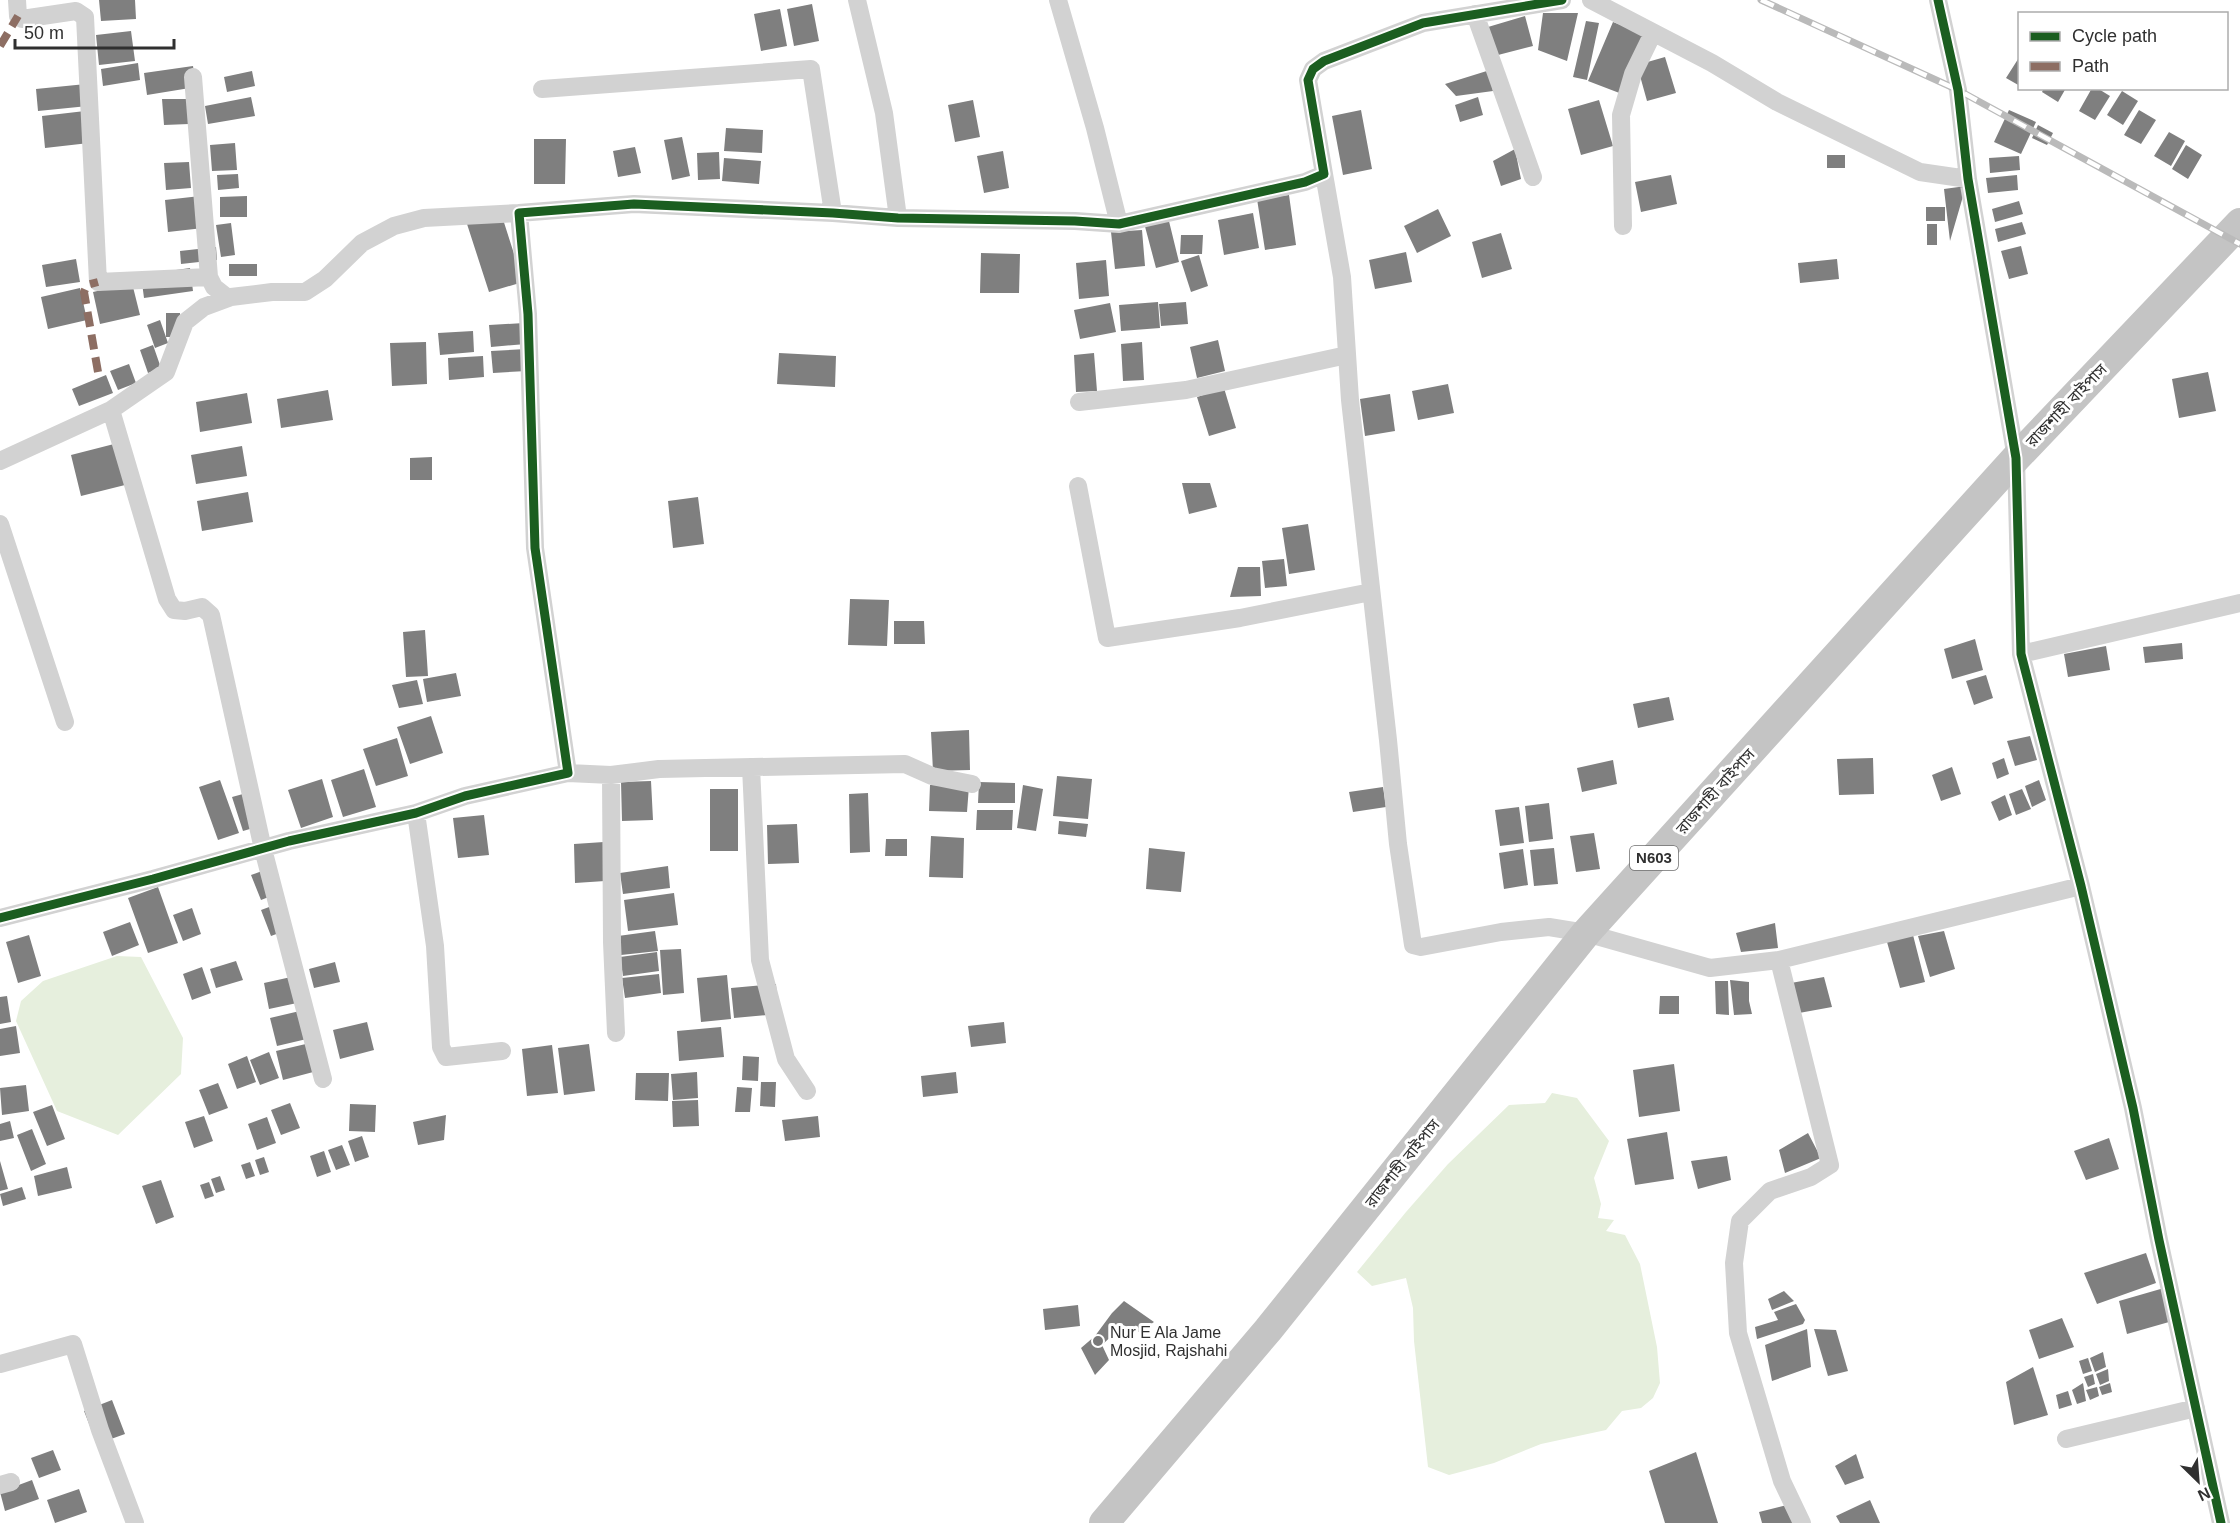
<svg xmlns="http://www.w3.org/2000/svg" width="2240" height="1523" font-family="Arial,'Noto Sans Bengali',sans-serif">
<rect width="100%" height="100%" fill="#fff"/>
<!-- water -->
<path fill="#e6efdd" d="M117,956L141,957L183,1038L181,1074L118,1135L57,1111L16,1021L21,1001L43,981Z
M1552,1093L1577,1098L1609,1141L1594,1178L1601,1204L1598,1218L1614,1220L1606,1231L1625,1235L1640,1264L1657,1347L1660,1383L1653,1398L1641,1408L1622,1411L1606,1430L1541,1444L1494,1463L1449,1475L1428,1467L1414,1341L1413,1308L1406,1278L1372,1286L1357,1272L1406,1212L1448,1164L1509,1105L1545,1103Z"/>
<!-- building -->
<path fill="#7f7f7f" d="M99,0H135L136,19L101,21Z
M812,4L819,41L794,46L787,9Z
M780,9L787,46L761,51L754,14Z
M1543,13H1578L1567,61L1538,50Z
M1525,16L1533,46L1498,55L1488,27Z
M1586,21L1599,23L1587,80L1573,77Z
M1613,22L1647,35L1622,94L1588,81Z
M131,31L135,61L99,65L96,35Z
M2020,56V86L2006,78Z
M1665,57L1676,93L1647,101L1637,65Z
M138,63L140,80L103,86L101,69Z
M193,66L196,87L147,95L144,73Z
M1490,70L1493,91L1456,96L1445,84Z
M252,71L255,86L227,92L224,77Z
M86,84L88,106L38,111L36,89Z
M2044,88H2066L2058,102L2042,92Z
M2092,88H2097L2110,96L2095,120L2079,111Z
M2122,91L2138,101L2123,125L2107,115Z
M251,97L255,116L208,124L205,106Z
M1478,97L1483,115L1460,122L1455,105Z
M162,99H187L189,124L164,125Z
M973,100L980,137L955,142L948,105Z
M1599,100L1613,146L1581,155L1568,109Z
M1361,110L1372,169L1343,175L1332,116Z
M2009,110L2036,122L2021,154L1994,142Z
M2139,110L2156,120L2141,144L2124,135Z
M85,111L89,143L45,148L42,116Z
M2038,125L2053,133L2047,145L2032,138Z
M726,128L763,130L762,153L724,151Z
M2169,132L2185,141L2171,166L2154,156Z
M682,137L690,176L672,180L664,140Z
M534,139H566L565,184H534Z
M235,143L237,170L212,171L210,145Z
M2186,145L2202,155L2188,179L2172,169Z
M635,147L641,173L618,177L613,151Z
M1515,149L1521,179L1501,186L1493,161Z
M1003,151L1009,188L984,193L977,156Z
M719,152L720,179L698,180L697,153Z
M1827,155H1845V168H1827Z
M2019,156L2020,170L1990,173L1989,158Z
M724,158L761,161L759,184L722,181Z
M189,162L191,188L166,190L164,163Z
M238,174L239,188L218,190L217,175Z
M1671,175L1677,204L1641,212L1635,182Z
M2017,175L2018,190L1988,193L1986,178Z
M1966,186L1950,241L1944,189Z
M209,195L212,227L168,232L165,200Z
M1289,195L1296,245L1265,250L1257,199Z
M247,196V217H220V197Z
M2019,201L2023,214L1995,222L1992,209Z
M1926,207H1945V221H1926Z
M1438,209L1451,236L1417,253L1404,226Z
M501,213L523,282L489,292L467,224Z
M1167,213L1179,262L1156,268L1143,219Z
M1253,213L1259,248L1224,255L1218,220Z
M2022,222L2026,234L1998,242L1995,229Z
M231,223L235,255L221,257L216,225Z
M1927,224H1937V245H1927Z
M1142,230L1145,266L1115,269L1111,232Z
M1501,233L1512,269L1482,278L1472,242Z
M1181,235H1203L1202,254H1180Z
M2021,246L2028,274L2009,279L2001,251Z
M216,247L217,260L181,264L180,251Z
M1406,252L1412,282L1375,289L1369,260Z
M981,253L1020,254L1019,293H980Z
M1199,255L1208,286L1191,292L1181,261Z
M76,259L80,282L46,287L42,265Z
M1837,259L1839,279L1800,283L1798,263Z
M1106,260L1109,296L1079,299L1076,263Z
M229,264H257V276H229Z
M190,268L193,291L144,298L141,275Z
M132,283L140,315L100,324L93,292Z
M80,288L87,320L48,329L41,297Z
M1158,302L1160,328L1121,331L1119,305Z
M1186,302L1188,324L1161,326L1159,304Z
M1110,303L1116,332L1080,339L1074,310Z
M166,313H180V337H166Z
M160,320L168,343L155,348L147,325Z
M524,323L526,344L491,347L489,325Z
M473,331L474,352L440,355L438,333Z
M1218,340L1225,371L1197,378L1190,347Z
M426,342L427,384L392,386L390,343Z
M1142,342L1144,380L1123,381L1121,344Z
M153,345L161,368L148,373L140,350Z
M526,349L527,371L493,373L491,351Z
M779,353L836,356L835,387L777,384Z
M1094,353L1097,391L1076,392L1074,355Z
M483,356L484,377L449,380L448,358Z
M129,364L136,383L118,390L110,371Z
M2208,372L2216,411L2179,418L2172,379Z
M106,375L113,393L79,406L72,389Z
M1448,384L1454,413L1418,420L1412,391Z
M1224,388L1236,428L1209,436L1197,397Z
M328,390L333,420L281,428L277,399Z
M247,393L252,423L200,432L196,402Z
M1390,394L1395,431L1365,436L1360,399Z
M114,444L125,485L81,496L71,455Z
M242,446L247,476L196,484L191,455Z
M432,457V480H410V458Z
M1182,483H1210L1217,507L1189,514Z
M248,492L253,522L202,531L197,501Z
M698,497L704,544L673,548L668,501Z
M1308,524L1315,570L1289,574L1282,528Z
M1284,559L1287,586L1265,588L1262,561Z
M1238,567H1260L1261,596L1230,597Z
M850,599L889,600L887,646L848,645Z
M894,621H924L925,644H894Z
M425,630L428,676L406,677L403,632Z
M1975,639L1983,670L1952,679L1944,649Z
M2182,643L2183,659L2145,663L2143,647Z
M2106,646L2110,670L2068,677L2064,654Z
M456,673L461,696L427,702L423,679Z
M1986,675L1993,698L1974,705L1966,681Z
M417,680L423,704L399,708L392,685Z
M1669,697L1674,720L1638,728L1633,704Z
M431,716L443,753L410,764L397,727Z
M969,730L970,770L933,771L931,732Z
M2030,736L2037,760L2015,766L2007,741Z
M397,738L408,776L376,786L363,749Z
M1873,758L1874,794L1839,795L1837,759Z
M2004,758L2009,774L1997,779L1992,763Z
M1613,760L1617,784L1582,792L1577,768Z
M1952,767L1961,794L1941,801L1932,775Z
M364,769L376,807L343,817L331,780Z
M1057,776L1092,779L1088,819L1053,816Z
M322,779L333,817L301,828L288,790Z
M220,780L239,833L218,840L199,787Z
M2039,780L2046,800L2032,807L2025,786Z
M651,781L653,820L622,821L621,782Z
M979,782L1015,783V803H978Z
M930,785L969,786L967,812L929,811Z
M1023,785L1043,789L1036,831L1017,828Z
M1383,787L1386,807L1353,812L1349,792Z
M710,789H738V851H710Z
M2022,789L2031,809L2016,815L2009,794Z
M254,791L264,825L243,831L232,797Z
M868,793L870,852L850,853L849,794Z
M2005,795L2012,815L1999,821L1991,802Z
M1549,803L1553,839L1529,842L1525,806Z
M1519,807L1524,843L1500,846L1495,810Z
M977,810H1013L1012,830H976Z
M484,815L489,855L458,858L453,818Z
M1059,821L1088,824L1086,837L1058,834Z
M797,824L799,863L768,864L767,825Z
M1594,833L1600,869L1576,872L1570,836Z
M931,836L964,838L963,878L929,877Z
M886,839H907V856H885Z
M604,842L605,881L575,883L574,844Z
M1149,848L1185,852L1181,892L1146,889Z
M1554,848L1558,884L1534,886L1530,850Z
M1523,849L1528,885L1504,889L1499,853Z
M668,866L670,888L623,894L620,873Z
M270,868L279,893L261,900L251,875Z
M158,887L178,943L148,953L128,898Z
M674,893L678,925L628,931L624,900Z
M280,903L290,929L271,936L261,910Z
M192,908L201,934L183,941L173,915Z
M130,922L139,945L112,956L103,932Z
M1775,923L1778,948L1741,952L1736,933Z
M655,931L658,951L621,955L618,936Z
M1944,931L1955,969L1930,977L1918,936Z
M29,935L41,976L18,983L6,942Z
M1913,935L1925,982L1900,988L1887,942Z
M681,949L684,993L663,995L660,950Z
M657,952L659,971L623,976L620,957Z
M236,961L243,980L216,988L210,969Z
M335,962L340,982L314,988L309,969Z
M202,967L211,993L192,1000L183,974Z
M659,974L661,993L625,998L622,978Z
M727,975L731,1019L701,1022L697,978Z
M291,977L297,1003L269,1009L264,983Z
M1824,977L1832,1007L1799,1013L1791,983Z
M1730,980L1749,982V1001L1752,1014L1734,1015Z
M1715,981H1728L1729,1015L1716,1014Z
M776,984L778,1014L734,1018L731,988Z
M7,996L11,1022L0,1024V997Z
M1660,996H1679V1014H1659Z
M304,1010L311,1038L277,1046L270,1018Z
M367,1022L374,1050L340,1059L333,1030Z
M1004,1022L1006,1043L971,1047L968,1026Z
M16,1026L20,1053L0,1056V1029Z
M721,1027L724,1057L679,1061L677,1031Z
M310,1043L317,1071L283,1080L276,1051Z
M589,1044L595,1091L564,1095L558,1048Z
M552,1045L558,1093L527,1096L522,1049Z
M269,1052L279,1078L260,1085L250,1060Z
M247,1056L256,1082L237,1089L228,1064Z
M743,1056L759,1057L758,1081L742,1080Z
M1674,1064L1680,1111L1639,1117L1633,1070Z
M697,1072L698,1098L673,1100L671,1074Z
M956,1072L958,1093L923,1097L921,1076Z
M636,1073H669L668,1101L635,1100Z
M761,1082H776L775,1107L760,1106Z
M218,1083L228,1108L209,1115L199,1090Z
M26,1085L29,1111L2,1115L0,1088Z
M737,1087L752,1088L750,1112H735Z
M698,1100L699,1126L673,1127L672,1101Z
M290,1103L300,1128L281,1135L271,1110Z
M350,1104L376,1105L375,1132L349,1131Z
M52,1105L65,1139L47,1146L33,1112Z
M446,1115L444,1140L418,1145L413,1122Z
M204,1116L213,1141L194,1148L185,1122Z
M818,1116L820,1137L785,1141L782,1120Z
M267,1117L276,1143L257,1150L248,1124Z
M10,1121L14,1138L0,1141V1124Z
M32,1129L46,1164L31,1171L17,1135Z
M1667,1132L1674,1179L1635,1185L1627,1139Z
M1808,1133L1821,1158L1785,1173L1779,1150Z
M362,1136L369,1157L355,1162L348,1141Z
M2109,1138L2119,1169L2086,1180L2074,1151Z
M342,1145L350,1165L336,1170L328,1150Z
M324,1151L331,1172L317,1177L310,1156Z
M1727,1156L1731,1180L1698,1189L1691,1161Z
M264,1157L269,1172L260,1175L255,1160Z
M0,1161L8,1189L0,1191Z
M250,1162L255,1176L246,1179L241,1165Z
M67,1167L72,1188L38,1196L34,1176Z
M220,1176L225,1190L216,1193L211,1179Z
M161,1180L174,1217L156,1224L142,1186Z
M209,1182L214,1196L205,1199L200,1185Z
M22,1187L26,1199L3,1206L0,1194Z
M2146,1253L2156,1283L2097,1304L2084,1273Z
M2164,1288L2169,1322L2127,1334L2119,1301Z
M1784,1291L1794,1301L1772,1310L1768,1299Z
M1124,1301L1154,1322L1139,1332L1123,1325L1102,1345L1109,1360L1095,1375L1081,1348L1095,1336L1112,1313Z
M1796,1304L1805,1320L1803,1324L1757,1339L1755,1327L1778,1320L1774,1312Z
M1078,1305L1080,1326L1045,1330L1043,1309Z
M2062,1318L2074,1347L2039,1359L2029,1330Z
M1807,1329L1811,1367L1772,1381L1765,1345Z
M1814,1329L1836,1330L1848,1371L1828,1376Z
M2103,1352L2106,1367L2095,1372L2090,1358Z
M2088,1358L2092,1371L2083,1374L2079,1361Z
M2033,1367L2048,1415L2014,1425L2006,1382Z
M2108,1369L2109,1381L2100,1385L2096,1374Z
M2093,1374L2095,1384L2088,1387L2084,1377Z
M2083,1383L2086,1401L2077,1404L2072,1390Z
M2110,1383L2112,1392L2102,1395L2099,1387Z
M2097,1387L2099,1396L2090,1400L2086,1390Z
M2068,1391L2072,1405L2059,1409L2056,1395Z
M112,1400L125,1434L97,1444L84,1411Z
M53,1450L61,1470L39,1478L31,1458Z
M1696,1452L1718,1523H1665L1649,1471Z
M1856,1454L1864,1478L1845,1485L1835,1466Z
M32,1480L39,1499L5,1511L0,1492Z
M79,1489L87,1512L55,1523L47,1500Z
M1870,1500L1880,1523H1840L1836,1516Z
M1787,1505L1794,1523H1762L1759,1512Z"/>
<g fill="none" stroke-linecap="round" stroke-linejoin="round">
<!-- minor -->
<path stroke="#d2d2d2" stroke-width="18" d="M17,0L18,16L22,19L76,11L85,17L98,282L209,277L214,287L228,298
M857,0L884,113L898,218
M1058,0L1095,128L1119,224
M1591,0L1712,63L1777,102L1920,172L1968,179
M1938,0L1958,90L1968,179L2016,458L2021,654L2081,886L2133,1108L2159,1240L2221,1523
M1475,14L1533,177
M193,77L209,277
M542,89L811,69L833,213
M1324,174L1342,277L1350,400L1388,740L1398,844L1413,945L1421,947L1501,932L1549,927L1586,933L1710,968L1779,960L2081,886
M1623,226L1621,115L1633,74L1653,33
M1079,402L1186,390L1347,355
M111,410L167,599L174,610L185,611L202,607L211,615L263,849L323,1079
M0,461L111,410L166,372L185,322L204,307L231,297L272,292H305L325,279L362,243L394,226L424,218L519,213
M1078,486L1107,638L1240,618L1371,592
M0,524L65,722
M2021,654L2240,603
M751,767L760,960L786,1059L807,1091
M568,773L611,775L659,769L905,764L932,776L972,784
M611,775L612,942L616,1033
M416,813L435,946L441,1047L446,1057L502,1051
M0,918L153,879L289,841L416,813L465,796L568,773L535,548L528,314L519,213L634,204L833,213L898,218L1075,221L1119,224L1305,182L1324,174L1308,80L1313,69L1324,61L1423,23L1562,0
M1779,960L1830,1165L1811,1177L1770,1191L1740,1221L1734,1263L1738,1333L1782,1481L1802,1523
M0,1364L73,1344L100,1430L135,1523
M2066,1439L2196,1408
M0,1485L11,1482"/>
<!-- trunk -->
<path stroke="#c4c4c4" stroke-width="30" d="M1104,1523L1268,1330L1586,933L2016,458L2240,223"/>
<defs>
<path id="rail" d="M1761,0L1958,90L2240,244"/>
</defs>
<!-- rail casing -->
<use href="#rail" stroke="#bababa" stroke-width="7"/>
<!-- rail -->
<use href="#rail" stroke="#fff" stroke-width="4.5" stroke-dasharray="14" stroke-linecap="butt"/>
<!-- quiet -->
<path stroke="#8d6e63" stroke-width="8" stroke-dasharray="15 8" stroke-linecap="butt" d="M0,46L18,16
M98,372L84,292L87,285L98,282"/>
<defs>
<path id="cycleway" d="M1938,0L1958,90L1968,179L2016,458L2021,654L2081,886L2133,1108L2159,1240L2221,1523
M0,918L153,879L289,841L416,813L465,796L568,773L535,548L528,314L519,213L634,204L833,213L898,218L1075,221L1119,224L1305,182L1324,174L1308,80L1313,69L1324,61L1423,23L1562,0"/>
</defs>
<!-- cycleway casing -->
<use href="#cycleway" stroke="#fff" stroke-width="13"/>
<!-- cycleway -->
<use href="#cycleway" stroke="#1b5e20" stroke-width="9"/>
</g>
<!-- markers -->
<circle fill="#787878" stroke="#fff" stroke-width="2" cx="1098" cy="1341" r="6"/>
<g text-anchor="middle" stroke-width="6" stroke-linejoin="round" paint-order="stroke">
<!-- shield labels -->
<rect fill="#fff" stroke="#6e6e6e" stroke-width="1.5" x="1630" y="846" width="48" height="24" rx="4.5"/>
<g font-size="15" font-weight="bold" fill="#303030">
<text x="1654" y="863">N603</text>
</g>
<!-- street labels -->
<g font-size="16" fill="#303030" stroke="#fff">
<text transform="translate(2066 405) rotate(-46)" y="6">রাজশাহী বাইপাস</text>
<text transform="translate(1715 791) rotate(-48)" y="6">রাজশাহী বাইপাস</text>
<text transform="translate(1402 1163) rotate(-51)" y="6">রাজশাহী বাইপাস</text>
</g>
<!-- poi labels -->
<g font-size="16" fill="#303030" stroke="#fff" text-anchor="start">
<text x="1110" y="1338">Nur E Ala Jame<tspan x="1110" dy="18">Mosjid, Rajshahi</tspan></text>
</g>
</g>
<!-- legend -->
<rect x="2018" y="12" width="210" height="78" fill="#ffffff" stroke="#acacac" stroke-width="1.5"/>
<rect x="2030" y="32" width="30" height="9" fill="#1b5e20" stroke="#acacac" stroke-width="1.5"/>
<text x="2072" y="42" font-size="18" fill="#303030">Cycle path</text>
<rect x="2030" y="62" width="30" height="9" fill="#8d6e63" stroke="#acacac" stroke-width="1.5"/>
<text x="2072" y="72" font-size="18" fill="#303030">Path</text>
<!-- north arrow -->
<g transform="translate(2198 1481) rotate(155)" stroke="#ffffff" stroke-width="4.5" paint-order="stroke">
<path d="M0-4.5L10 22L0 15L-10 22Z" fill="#303030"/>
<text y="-9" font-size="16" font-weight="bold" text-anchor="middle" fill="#303030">N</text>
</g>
<!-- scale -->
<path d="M15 39v9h159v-9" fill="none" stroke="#303030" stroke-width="3"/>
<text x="24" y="39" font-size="18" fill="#303030" stroke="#ffffff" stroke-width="4.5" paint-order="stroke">50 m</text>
</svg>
